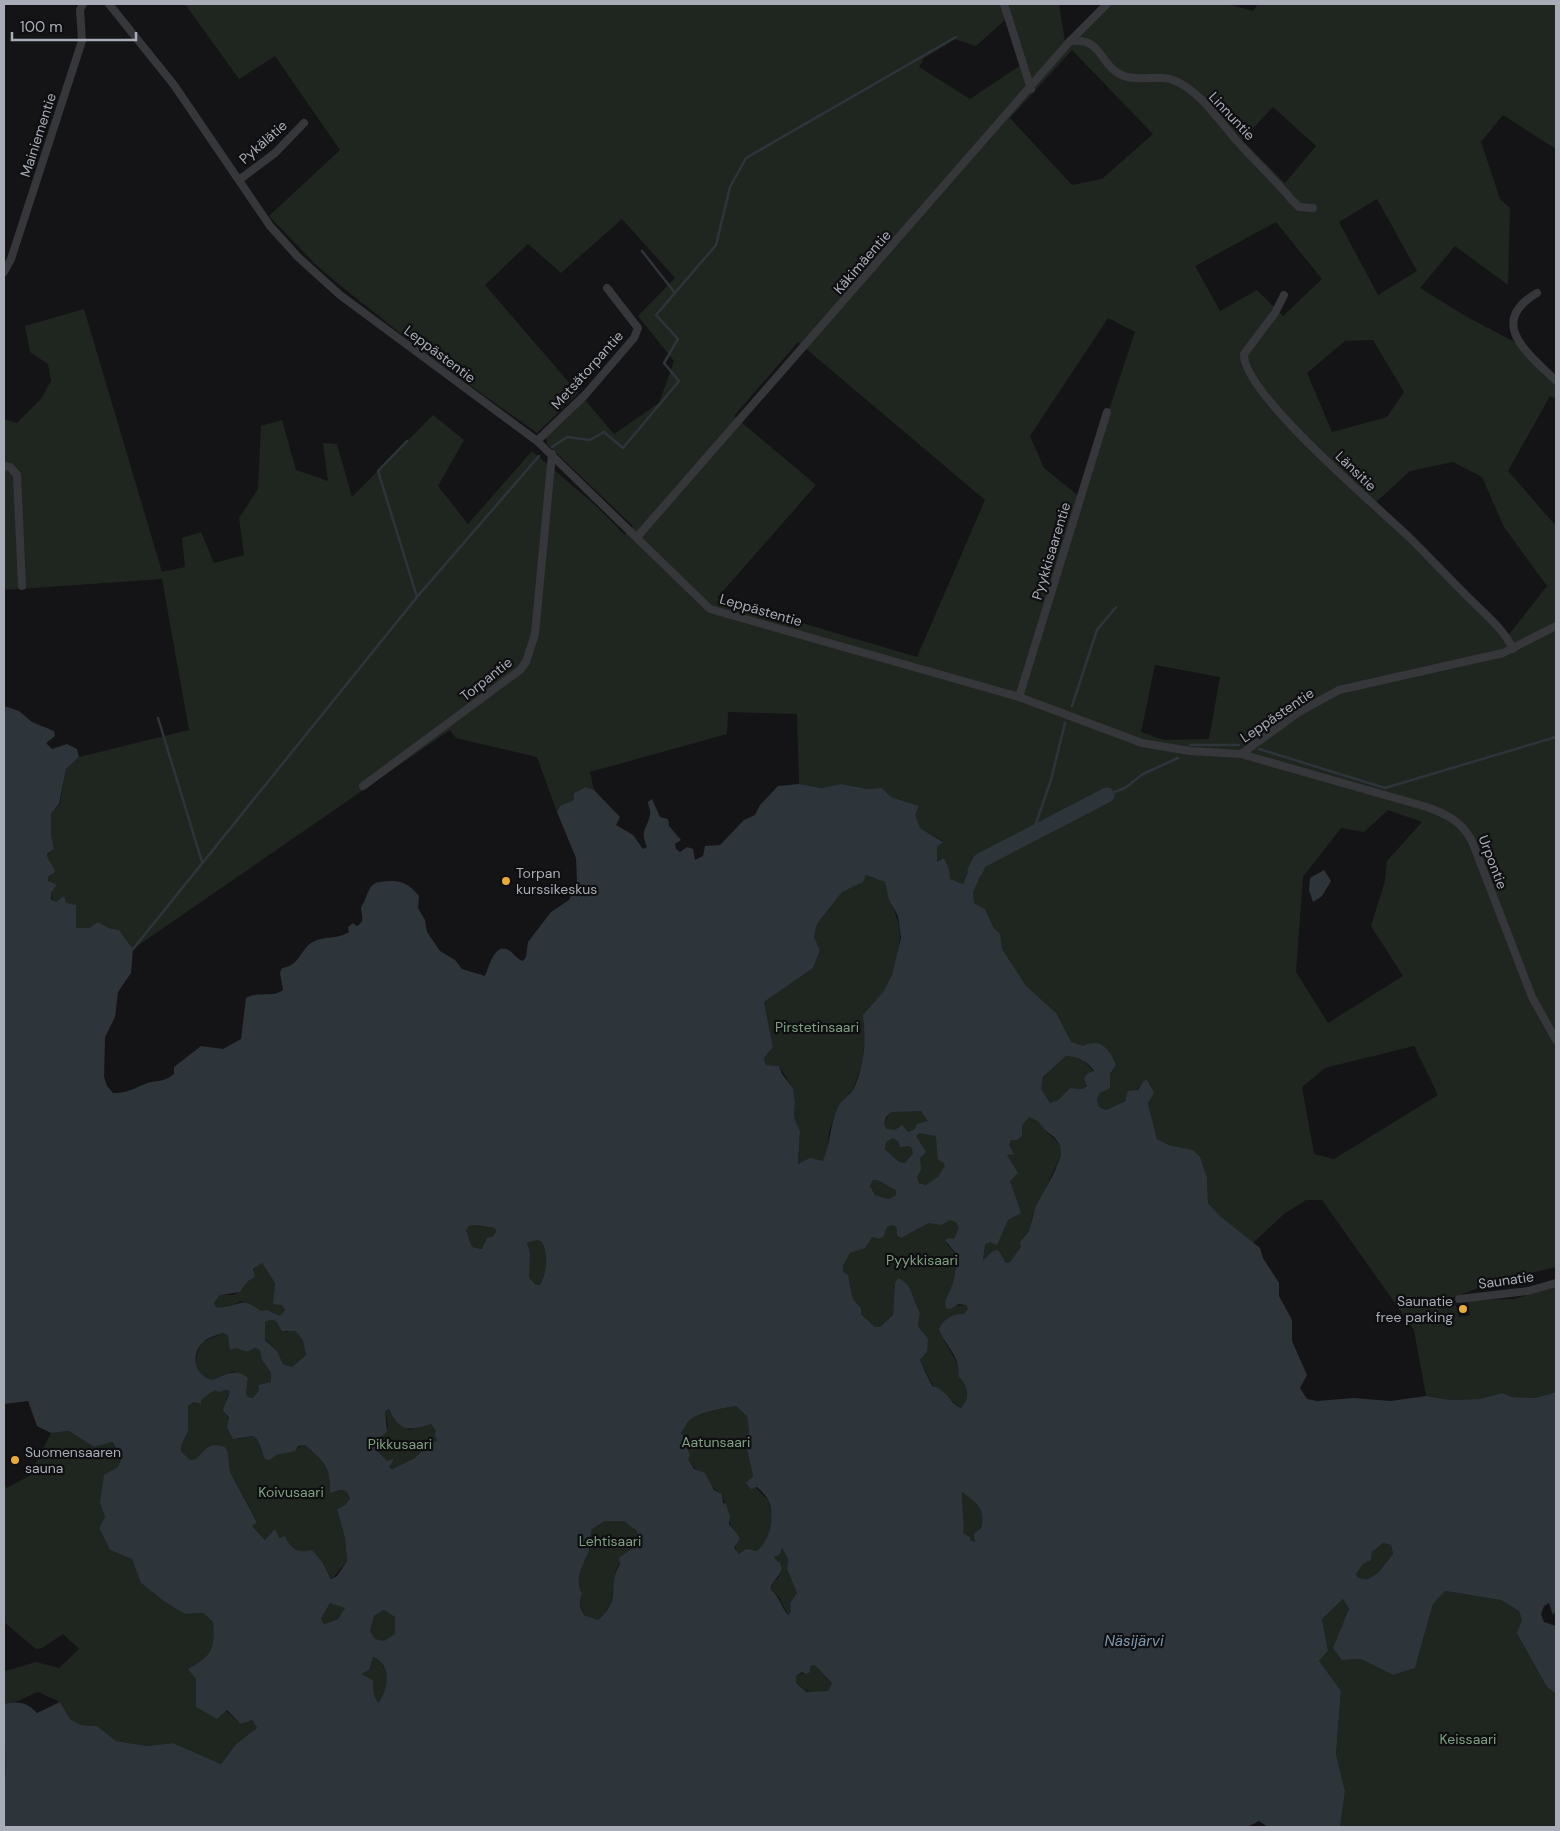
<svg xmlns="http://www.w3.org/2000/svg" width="1560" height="1831" font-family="'DM Sans',sans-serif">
<rect width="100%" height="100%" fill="#141416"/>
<!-- green -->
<path fill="#1f2620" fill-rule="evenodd" d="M185,4H1059L1065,42L1102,4H1227L1253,11L1258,4H1556V149L1503,115L1481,142L1500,199L1510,208L1508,285L1455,246L1420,288L1467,317L1515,342L1554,385L1556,382V399L1550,396L1508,471L1556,526V1267L1497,1281L1451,1298L1455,1303L1459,1317L1470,1315L1467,1300L1515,1299L1556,1286V1392L1535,1398L1512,1397L1502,1393L1479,1399L1450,1400L1426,1396L1414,1330L1322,1200H1306L1284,1214L1253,1243L1220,1216L1208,1203L1207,1178L1193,1150L1169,1145L1157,1139L1143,1081C1135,1096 1121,1103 1106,1110L1099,1107L1097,1100L1100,1093L1110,1087V1074L1116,1065L1084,1061L1094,1072L1087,1085L1082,1089L1070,1088L1058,1100L1050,1103L1045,1130L1060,1145L1061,1155L1033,1216L1029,1231L1024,1236L1022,1247L1010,1262L1006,1263L999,1253L993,1251L983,1260L984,1244L954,1239L946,1243L958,1256L953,1283L945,1301L953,1306L966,1305L968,1309L944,1340L960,1368L958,1376C968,1386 971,1397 961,1408L933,1386L920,1360L927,1352L922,1331L918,1326L920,1312C911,1298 912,1290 898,1279L895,1283L893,1315L880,1328L875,1327L861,1314L858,1304L853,1299L850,1282L843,1272V1266L850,1253L867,1245L868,1240L872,1237L880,1239L884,1236L887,1227L893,1225L897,1228V1235L915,1231L928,1223L926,1185L919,1183L905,1163L899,1162L885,1149L887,1129L884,1124L985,909L974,903L968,872L963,884L949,879V869L944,858L937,862V847L943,841L920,828L914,815L919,806L891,797L882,788L868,789L841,784L821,788L799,784L797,714L728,712L727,734L590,772L594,790L584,787L574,793V800L560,806L557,812L537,757L456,738L450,730L133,949L119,930L109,928L98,922L89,928H76L75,921C58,905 38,892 54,868L47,860V855L54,849L51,835V814L60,804L66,769L79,757L189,730L162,579L4,590V419L17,423L41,399L51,381L48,364L30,352L25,326L84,309L162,572L185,567L182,538L201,532L214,563L244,555L239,518L258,489L261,426L282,420L296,470L328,481L323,443L337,444L352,497L433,415L464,440L438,486L468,524L532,451L595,505L625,535L633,526L547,444L546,436L585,400L614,434L659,403L674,361L638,316L675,278L622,219L561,273L528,244L485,285L578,393L537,433L425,353L336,282L315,264L269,216L340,150L275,56L239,79ZM1005,20L1021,65L970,99L919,67L924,58L955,39L976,46ZM1072,50L1153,134L1102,179L1072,185L1010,118ZM1273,107L1316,146L1285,183L1242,140ZM1377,199L1417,271L1378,295L1339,222ZM1276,222L1322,279L1283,316L1257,290L1220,311L1195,266ZM1108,318L1135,332L1080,497L1044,468L1030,436ZM1373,340L1404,392L1387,417L1332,432L1307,373L1345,341ZM798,342L985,500L917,657L717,598L816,485L734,416ZM1453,462L1482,477L1504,527L1547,586L1507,637L1374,504L1410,471ZM1155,665L1220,677L1209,739L1164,740L1141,732ZM1388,810L1422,822L1387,861L1385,881L1371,926L1403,976L1328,1023L1296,972L1303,877L1341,828L1364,832ZM1414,1046L1438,1095L1334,1159L1314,1154L1302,1087L1325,1068Z
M866,875L885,882C890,908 905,922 898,950L918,964L864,1044L863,1062L853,1089L838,1106L829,1132L827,1151L823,1162L798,1165L800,1131L794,1117L795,1102L793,1088L779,1066L766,1065L764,1058L773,1047L764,1002L813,968L820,950L814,937L817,924L842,892L862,882Z
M873,1180H877L897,1190L896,1195L889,1199L875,1195L870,1186Z
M476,1225L495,1228L496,1232L482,1249L472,1247L466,1230L469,1226Z
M536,1239L541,1241C549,1253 547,1272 540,1285H536L528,1278L530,1253L527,1243Z
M262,1263L275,1283L273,1304H282L285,1311L280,1317L261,1311L241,1301L227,1308L216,1307L214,1303L220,1295C224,1294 228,1295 232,1295C249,1292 248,1268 262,1263Z
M270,1320L276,1321L286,1332L296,1330L303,1341L306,1355L292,1367L283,1364L277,1351L265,1339V1322Z
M223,1333L228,1336L233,1350L237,1347L247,1352L255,1348L261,1350L262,1360L271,1373V1382L258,1385L259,1390L253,1398L248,1397L246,1393L248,1379L234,1371L212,1380C191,1373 194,1358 202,1342Z
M216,1389L230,1391L226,1399V1414L238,1439L253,1436L257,1439L261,1451L276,1455L305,1445C324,1462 330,1465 330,1493L340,1490L346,1491L350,1498L345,1505L337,1509L345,1538L347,1561L332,1579L323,1563L312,1551C298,1554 291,1549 285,1536L279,1538L272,1532L269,1539L265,1540L252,1526L257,1521L230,1472L228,1453H204L196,1459L190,1460L181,1451L182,1444L188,1431V1406L194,1402L201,1404L202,1399Z
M736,1406L747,1415L749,1432L745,1441L753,1476L749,1481L768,1500L772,1516L769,1536L765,1544L756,1551L739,1554L735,1550L736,1543L722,1494C714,1490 692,1466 687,1459L689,1455L681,1433C684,1429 686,1423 690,1420C699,1412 724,1408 736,1406Z
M389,1409L391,1414L409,1430L431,1424L436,1431L437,1441L415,1458L392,1469L375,1449L379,1438L388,1427L385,1411Z
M69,1431L94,1447L111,1442L122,1457L105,1517L99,1528L110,1550L132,1559L141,1583L185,1614L203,1613L213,1622L214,1644L196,1679L217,1719L226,1711L241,1723L252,1720L257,1728L236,1744L221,1764L173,1743L147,1746L116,1741L97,1726L81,1725L70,1719L60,1702L38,1692L18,1701L4,1704V1669L6,1671L36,1662L59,1668L79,1649L63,1634L42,1648L36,1649L4,1622V1485L7,1488L36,1472L43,1474L41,1467L35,1464L51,1433Z
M961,1491C986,1508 986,1515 976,1542L970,1540V1537L963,1533Z
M605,1521H624L637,1531C639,1542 634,1550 624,1554L616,1570L610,1610L598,1620L584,1615L579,1600L578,1573L588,1551L592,1529Z
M1383,1543L1391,1545L1393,1554L1378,1573L1368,1579L1358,1578L1356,1574L1363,1564L1371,1560L1372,1552Z
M782,1548L788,1559L787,1569L797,1593L790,1603L791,1611L788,1615L778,1596L771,1590L773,1582L779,1577L774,1557Z
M1445,1591L1501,1600L1519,1611L1546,1686L1556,1694V1827H1340L1345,1791L1336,1754L1341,1692L1319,1661L1328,1651L1322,1619L1343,1599L1349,1609L1342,1660L1361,1659L1393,1675L1415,1668L1433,1604Z
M330,1603L346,1607L338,1619L324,1624L321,1619Z
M384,1610L395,1617V1634L384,1642L375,1639L370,1631L374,1616Z
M373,1657C386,1662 390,1680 386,1693C385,1697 380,1701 378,1703L374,1695L373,1680L361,1674L369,1670Z
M815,1664L832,1683L828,1691C807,1695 811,1692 796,1683V1676L804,1673L810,1666Z"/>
<!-- water -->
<path fill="#2d353b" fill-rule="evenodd" d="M4,706L19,711L32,722L54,731L55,736L46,743L52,749L67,744L77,749L79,757L66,769L59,804L51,814V835L54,849L47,854C47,862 54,864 55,872L49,876L48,881L57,885L51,892V899L56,902L64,896L66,903L76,905V928H89L98,922L109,928L119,930L133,949L131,973L118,992L115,1017L105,1037L104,1077L107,1086L113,1093C133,1093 137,1085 152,1082C162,1080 165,1081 174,1074V1067L201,1046L223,1049L241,1039L246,998C257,991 272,998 283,990L280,973L282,968C299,966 299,952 311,943C324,935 337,940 349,932L348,927L353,923L357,926C366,920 361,916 361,908C362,905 365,901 366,897C372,883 373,882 389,881C403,880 410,885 419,896L418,908L425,920L427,932L440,951L455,960L462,969L485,976C489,967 495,940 510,951C515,955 517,959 523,961L526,957L528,942L551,912L569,900L577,882L576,858L557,812L560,806L574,800V793L585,787L594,790L620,817L616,825L633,835L643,849L647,847C639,829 648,828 650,815C651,811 648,805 648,802L652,799L660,817L668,819L669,826L681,840L675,844L676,849L680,852L687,847L693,849L695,860L703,856L705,846L720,845L744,820L755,815L760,805L778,786L799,784L821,788L841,784L868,789L882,788L891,797L919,806L915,815L920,828L943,842L937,847V862L944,858L949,869L950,879L963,884L968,872L975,871L979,879L973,892L974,903L985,909L993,927L1000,934L1002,949L1026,986L1056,1013L1071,1042L1083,1046C1100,1037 1110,1049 1116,1065L1110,1074V1088L1100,1093L1097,1100L1099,1107L1106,1110L1125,1101L1128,1091L1138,1090L1143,1081L1147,1080L1154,1093L1148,1103L1157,1139L1169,1145L1193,1150L1200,1157L1207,1178L1208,1203L1220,1216L1260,1248L1263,1258L1279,1283V1296L1292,1320V1341L1307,1375L1300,1388L1307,1399L1317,1401L1353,1398L1391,1401L1426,1396L1450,1400L1479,1399L1502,1393L1512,1397L1535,1398L1556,1392V1611L1553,1615L1549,1603L1544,1606L1541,1614L1544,1622L1556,1626V1694L1547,1687L1517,1633L1522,1620L1519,1611L1501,1600L1445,1591L1433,1604L1415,1668L1393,1675L1361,1659L1342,1660L1333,1648L1349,1609L1343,1599L1322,1619L1328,1651L1319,1661L1341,1691L1336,1754L1345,1791L1340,1827H1268L1259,1821L1247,1827H4V1785C7,1779 4,1717 4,1704C19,1701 26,1702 37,1713L60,1702L70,1719L81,1725L97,1726L116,1741L147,1746L173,1743L221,1764L236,1744L257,1728L252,1720L241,1724L227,1710L217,1719L196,1707V1679L188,1669C212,1656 215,1650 213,1622L203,1613L185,1614L164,1601L141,1583L132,1559L110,1550L99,1528L105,1517L100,1503L104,1475L118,1467L122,1457L112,1442L94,1447L69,1431L51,1433L37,1426L28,1401L4,1404ZM866,875L885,882L889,900L898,916L901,938L892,975L884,991L863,1015C866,1040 865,1064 854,1088C850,1096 840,1100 837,1109C830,1126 830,1145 823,1161L810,1158L798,1164L800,1131L794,1117L795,1102L793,1088L782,1074L779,1066L766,1065L764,1058L773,1047L764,1002L813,968L820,950L814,937L817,924L842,892L863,882ZM1066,1056C1078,1056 1088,1062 1094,1071L1088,1073L1084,1078L1087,1086L1082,1089L1070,1088L1058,1100L1050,1103L1041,1089L1043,1076C1053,1069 1058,1062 1066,1056ZM891,1112L921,1111L928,1121L917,1124L914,1130L908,1132L902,1125L895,1130L887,1129L884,1124L886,1117ZM1029,1117L1038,1121L1045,1130L1054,1137L1060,1145L1061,1155L1054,1173L1036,1206L1029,1231L1020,1242L1021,1247L1010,1262L1006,1263L998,1250L993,1251L983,1260L985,1244L990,1242L997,1245L1008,1220L1021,1213L1010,1181L1018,1173L1007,1155L1014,1154L1009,1145L1011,1140H1017L1022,1136V1125ZM919,1133L936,1136L938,1160L943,1162L945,1166L938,1177L926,1185L919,1183L917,1177L921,1170L920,1158L926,1152L916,1136ZM893,1138L898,1141L900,1147L909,1146L912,1148L913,1154L905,1163L899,1162L885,1149L886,1142ZM873,1180H877L896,1190V1195L889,1199L875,1195L870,1186ZM950,1220L956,1222L959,1228L954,1239L948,1238L945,1240L958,1256L953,1283L945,1301L946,1308L950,1309L959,1304L966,1305L968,1309L964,1314C954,1313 943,1319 939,1329C945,1346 962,1358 958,1376C968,1386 971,1397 961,1408C949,1403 947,1389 932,1386C928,1378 924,1369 920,1360L927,1352L928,1339L918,1326L920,1312C912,1300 913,1284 898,1278L895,1283L893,1315L880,1327H875L861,1314V1308L853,1299L848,1275L843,1272V1266L850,1253L865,1248L872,1237L880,1239L884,1236L887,1227L893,1225L897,1228V1235L901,1238L929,1223L941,1225ZM476,1225L495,1228L496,1232L492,1237L487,1238L482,1249L472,1247L466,1230L469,1226ZM536,1240L541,1241C549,1253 547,1272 540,1285H536L529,1278L530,1253L527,1243ZM262,1263L275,1283L273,1304L282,1305L285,1310L280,1316L267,1310L261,1311C237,1294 240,1309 216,1307L214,1303L220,1295L240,1292L248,1281L255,1277L253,1269ZM270,1320L276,1321L282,1331H296L303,1341L306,1355L292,1367L283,1364L277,1351L265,1340V1322ZM223,1333L228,1336L230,1350L237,1348L247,1352L255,1348L260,1350L262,1360L271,1373V1382L258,1385L259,1390L253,1398L248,1397L246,1393L248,1378C235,1367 226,1375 212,1380C195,1375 190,1357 202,1343C206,1338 217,1335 223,1333ZM215,1390L219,1392L225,1390L230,1391L223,1410L229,1418L227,1427L233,1439L253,1436L257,1439L265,1459L270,1460L276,1455L295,1451L298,1446L305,1445C325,1463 330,1465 330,1493L340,1490L346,1491L350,1498L345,1505L337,1509L345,1538L347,1561L337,1576L331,1579L323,1563L312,1550C298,1554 291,1549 285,1536L279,1538L275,1529L265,1540L252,1526L257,1522L230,1472L228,1453L225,1447C208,1442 207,1449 196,1459L190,1460L181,1451L182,1444L188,1431V1406L194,1402L201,1404L202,1399ZM736,1406L747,1416L749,1432L745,1441L753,1476L746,1483L751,1489L757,1487C761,1491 767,1496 769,1502C775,1517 770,1542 756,1551L746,1549L739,1554L734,1548L740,1538L729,1524L730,1517L726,1504L723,1503L722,1494L714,1490L705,1473L694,1469L688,1459L690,1455L684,1442L686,1441L681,1433C684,1429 686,1423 690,1420C699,1412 724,1408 736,1406ZM389,1409C399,1432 410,1431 431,1424L436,1431L435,1435L437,1441L430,1443L415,1458L392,1469L389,1467L393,1461V1459L387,1461L375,1449L379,1438L387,1432L385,1411ZM962,1492C976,1502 986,1509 981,1528L974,1534L975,1542L970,1540V1537L963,1533C965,1520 961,1505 962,1492ZM605,1521H624L637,1531C640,1546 630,1550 619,1558L620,1564C606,1587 623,1600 598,1620L584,1615C580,1607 578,1602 582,1594C574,1579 582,1567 588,1553C590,1546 590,1536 592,1529ZM1383,1543L1391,1545L1393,1554L1378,1573L1368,1579L1358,1578L1356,1574L1363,1564L1371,1560L1372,1552ZM782,1548L788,1559L787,1569L797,1593L790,1603L791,1611L788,1615C781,1607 780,1597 771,1590V1586C774,1579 785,1572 780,1563C778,1561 775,1560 774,1557L780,1554ZM330,1603L345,1608L338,1619L324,1624L321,1619ZM384,1610L395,1617V1634L384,1641L375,1639L370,1631L374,1616ZM373,1657C392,1664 389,1691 378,1703L374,1695L373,1680L361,1674L369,1670ZM815,1665L832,1683L828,1691L807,1692L796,1683V1676L802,1672L806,1674L810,1672V1666Z
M1324,870L1331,881L1322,896L1313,902L1309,890L1310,878Z"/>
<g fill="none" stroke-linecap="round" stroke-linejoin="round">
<!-- stream -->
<path stroke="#2d353b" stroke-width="2.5" d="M642,251L675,293
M407,441L378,471L417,597
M552,447L567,437L590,440L604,432L623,448L679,381L664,363L678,339L656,315L716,245L730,187L746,158L956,37
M1072,706L1097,630L1116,607
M158,718L202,862
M1190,745H1239
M1259,749L1385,788L1556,737
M1107,795L1125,788L1143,774L1178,758
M1033,832L1051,780L1065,723
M133,949L417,597L539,456"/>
<!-- river -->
<path stroke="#2d353b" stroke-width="15" d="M975,871L980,861L1107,795"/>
<!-- street -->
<path stroke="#36373b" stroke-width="8" d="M109,4L174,85L270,226L298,257L340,295L537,441L710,609L1019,697L1142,743L1190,751L1241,754L1299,712L1339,690L1503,653L1556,626
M1004,4L1031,89
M1070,41C1104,37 1098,66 1124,76C1139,82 1159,74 1173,80C1197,89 1216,116 1231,134C1250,157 1272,176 1291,199L1299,207L1313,208
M239,180L275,153L304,123
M4,272L11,259L82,41L80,10L83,4
M1537,293C1486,323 1529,354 1556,381
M1284,295L1275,313L1244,354C1242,393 1378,507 1410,538C1428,556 1445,574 1463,592C1480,610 1502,626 1513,649
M537,441L585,395L634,338L638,328L607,288
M4,466L10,467L17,475L22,586
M637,537L1070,41L1107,4
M1019,697L1107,412
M1241,754L1427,807C1448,815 1461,821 1472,841L1532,997L1556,1040
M363,786L520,670L526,662L535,634L552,454
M1459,1299L1528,1291L1556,1283"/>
</g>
<!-- markers -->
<g fill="#e8ab3a" stroke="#0f0f11" stroke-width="2">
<circle cx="506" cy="881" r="5"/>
<circle cx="1463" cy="1309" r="5"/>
<circle cx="15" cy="1460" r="5"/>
</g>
<g text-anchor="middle" stroke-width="4.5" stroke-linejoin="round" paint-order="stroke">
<!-- street labels -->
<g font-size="14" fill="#a7acb6" stroke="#0f0f11">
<text transform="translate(1232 116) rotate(47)" y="5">Linnuntie</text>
<text transform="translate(38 135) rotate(-72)" y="5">Mainiementie</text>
<text transform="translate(263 142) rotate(-41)" y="5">Pykälätie</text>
<text transform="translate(862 262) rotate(-49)" y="5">Käkimäentie</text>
<text transform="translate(440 354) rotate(37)" y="5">Leppästentie</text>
<text transform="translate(587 370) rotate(-48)" y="5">Metsätorpantie</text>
<text transform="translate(1356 471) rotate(44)" y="5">Länsitie</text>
<text transform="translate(1051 551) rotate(-73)" y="5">Pyykkisaarentie</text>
<text transform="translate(761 610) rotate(16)" y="5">Leppästentie</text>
<text transform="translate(486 679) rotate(-38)" y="5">Torpantie</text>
<text transform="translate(1277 715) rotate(-34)" y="5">Leppästentie</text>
<text transform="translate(1493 862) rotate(69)" y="5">Urpontie</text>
<text transform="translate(1506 1280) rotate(-8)" y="5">Saunatie</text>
</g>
<!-- poi labels -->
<g font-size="14" fill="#a7acb6" stroke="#0f0f11" text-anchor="start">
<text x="516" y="878">Torpan<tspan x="516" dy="16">kurssikeskus</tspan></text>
<text x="1453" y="1306" text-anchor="end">Saunatie<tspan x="1453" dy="16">free parking</tspan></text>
<text x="25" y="1457">Suomensaaren<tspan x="25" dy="16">sauna</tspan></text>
</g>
<!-- park labels -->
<g font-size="14" fill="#7fa080" stroke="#0f0f11">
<text x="817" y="1032">Pirstetinsaari</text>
<text x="922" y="1265">Pyykkisaari</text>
<text x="716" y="1447">Aatunsaari</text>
<text x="400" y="1449">Pikkusaari</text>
<text x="291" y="1497">Koivusaari</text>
<text x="610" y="1546">Lehtisaari</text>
<text x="1468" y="1744">Keissaari</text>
</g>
<!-- water labels -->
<g font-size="15" font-style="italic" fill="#7f9aaf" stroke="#0f0f11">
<text x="1134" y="1646">Näsijärvi</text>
</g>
</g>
<!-- border -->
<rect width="1560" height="1831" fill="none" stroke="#a7acb6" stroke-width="10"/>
<!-- scale -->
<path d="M12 32v8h124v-8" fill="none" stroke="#a7acb6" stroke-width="2.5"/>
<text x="20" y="32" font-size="15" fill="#a7acb6" stroke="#0f0f11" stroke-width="4" paint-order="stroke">100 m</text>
</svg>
